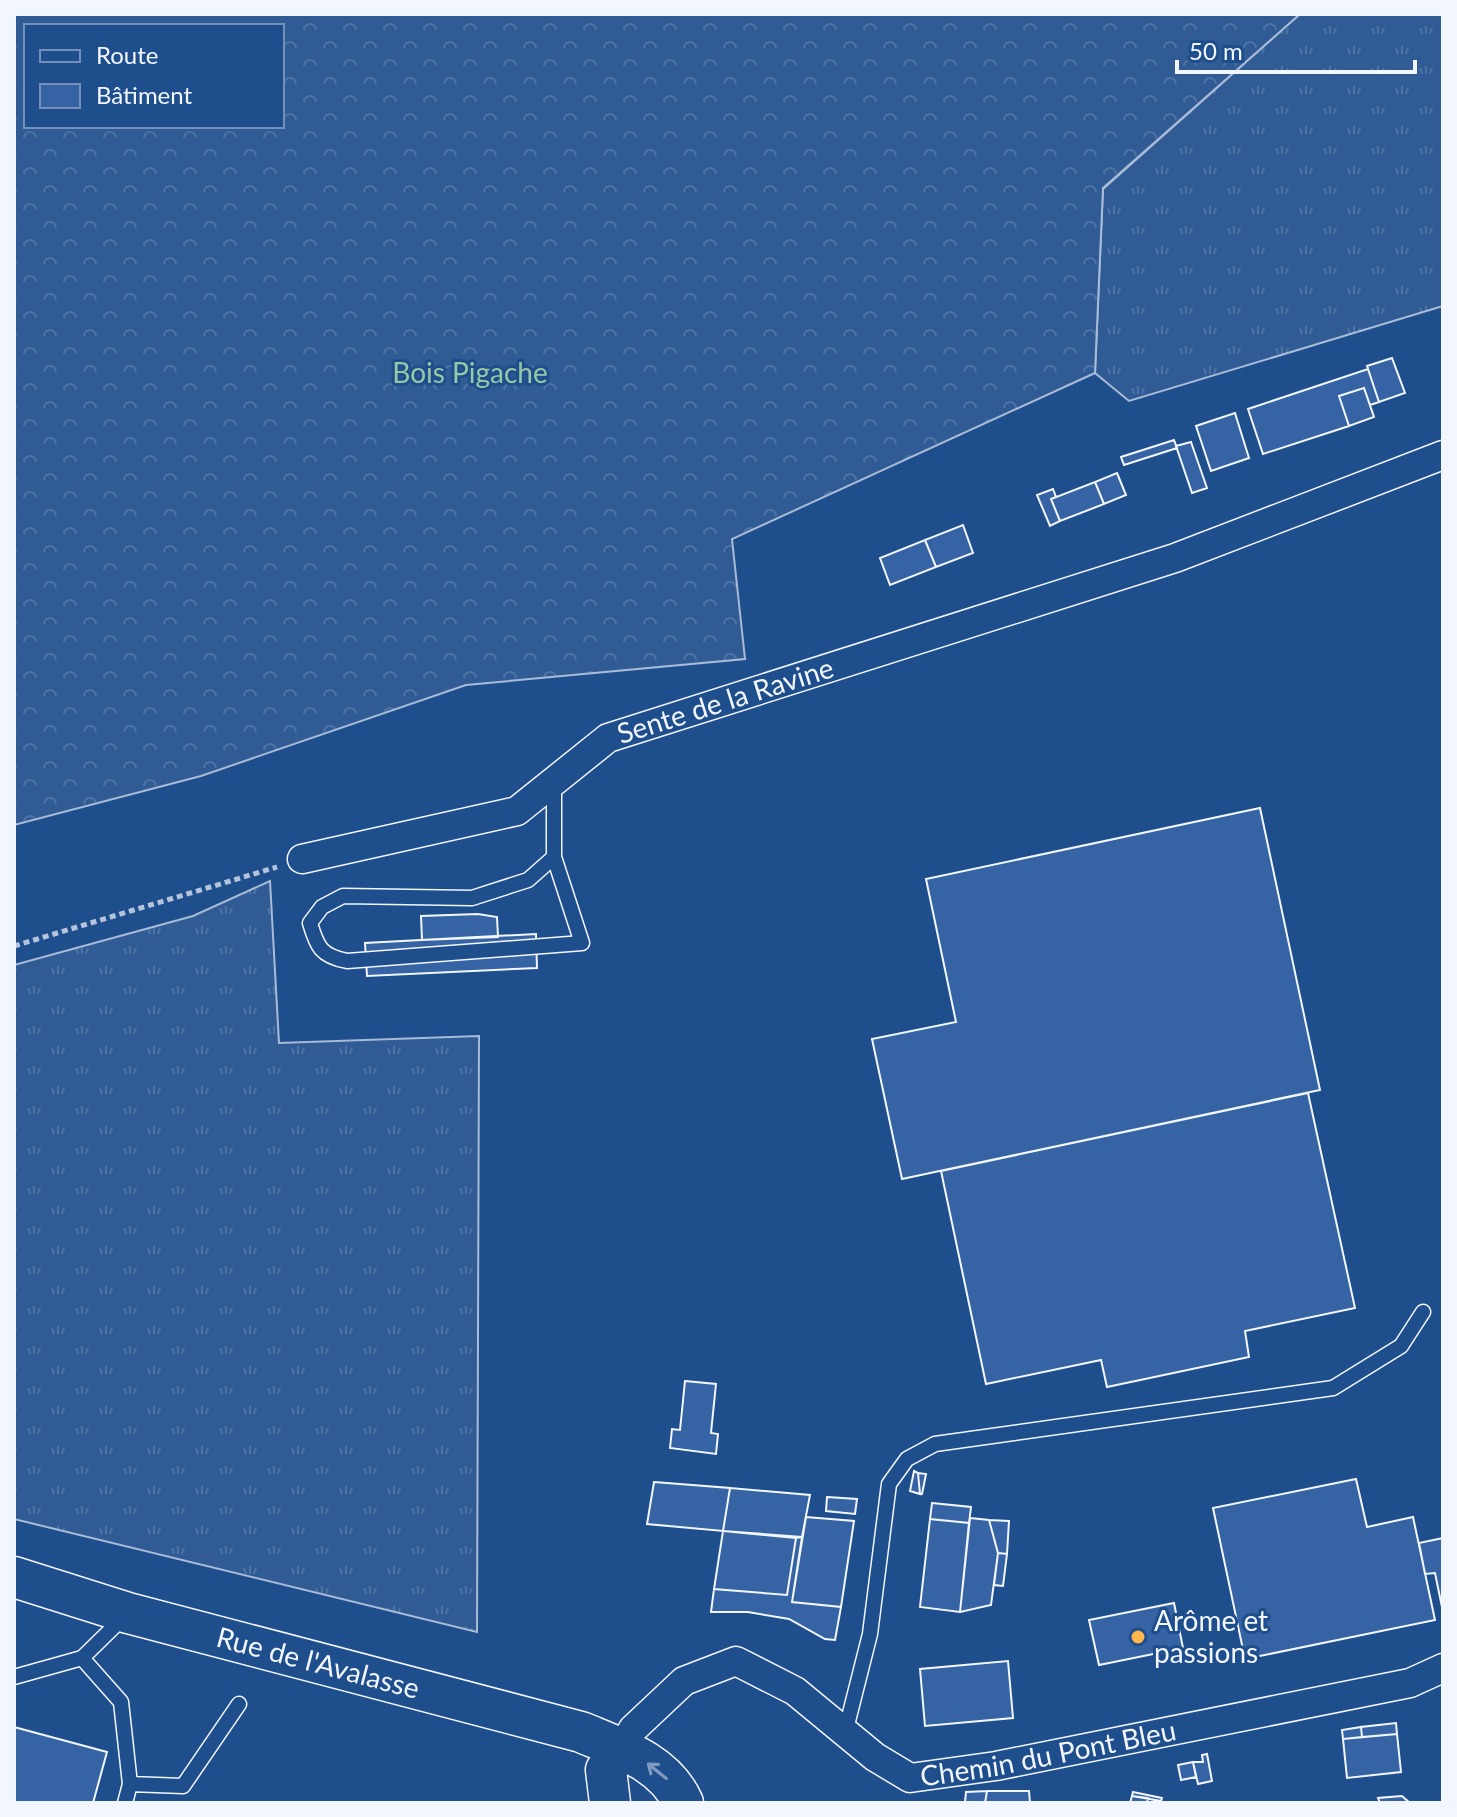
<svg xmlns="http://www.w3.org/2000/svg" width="1457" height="1817" font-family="Lato,sans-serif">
<defs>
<pattern id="grass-tufts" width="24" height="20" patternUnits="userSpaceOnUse" patternTransform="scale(2)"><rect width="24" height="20" fill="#305b95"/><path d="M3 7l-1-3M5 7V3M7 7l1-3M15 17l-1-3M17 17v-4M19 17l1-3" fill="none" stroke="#4e73a5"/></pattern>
<pattern id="forest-crowns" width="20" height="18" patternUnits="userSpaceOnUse" patternTransform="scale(2)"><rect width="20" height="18" fill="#305b95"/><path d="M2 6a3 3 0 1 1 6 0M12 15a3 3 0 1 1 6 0" fill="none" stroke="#4e73a5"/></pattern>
</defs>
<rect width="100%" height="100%" fill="#1f4e8c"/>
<!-- grass -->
<path fill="url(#grass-tufts)" stroke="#a8bbd7" stroke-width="2" d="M1300,14H1443V306L1129,401L1095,373L1103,189Z
M270,881L279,1043L479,1036L477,1632L14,1519V965L193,916Z"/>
<!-- forest -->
<path fill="url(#forest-crowns)" stroke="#a8bbd7" stroke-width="2" fill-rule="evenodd" d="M14,14H1300L1103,188L1095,373L732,539L745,659L466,685L201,776L14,825ZM26,26H282V126H26Z"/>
<!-- building -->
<path fill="#3563a3" stroke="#f2f6ff" stroke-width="2" d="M1392,358L1405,393L1379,402L1367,366Z
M1368,369L1379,402L1370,405L1364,388L1339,396L1349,426L1263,454L1248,409Z
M1364,388L1374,417L1349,426L1339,396Z
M1235,413L1249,458L1211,471L1196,426Z
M1174,440L1177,448L1124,465L1121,457Z
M1191,442L1207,488L1192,493L1176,446Z
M1117,473L1126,495L1104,504L1095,482Z
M1095,482L1104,504L1060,521L1051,499Z
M1053,489L1056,497L1051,499L1060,521L1050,526L1037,495Z
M963,525L973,553L936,567L925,540Z
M925,540L936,567L890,585L880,558Z
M1260,808L1320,1090L902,1179L872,1039L956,1022L926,879Z
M478,914L497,917L498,937L422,940L421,916Z
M536,934L537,968L367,976L365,943Z
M1308,1093L1355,1308L1245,1331L1249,1357L1107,1387L1101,1360L986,1384L941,1171Z
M685,1381L716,1384L711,1433L718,1434L716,1454L670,1448L672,1429L680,1430Z
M914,1471L918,1473L920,1494L910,1491Z
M918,1473L926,1474L922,1494H920Z
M1356,1479L1367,1527L1413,1517L1435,1620L1245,1659L1213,1508Z
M654,1482L730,1488L723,1531L647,1524Z
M730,1488L810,1495L802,1537L723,1531Z
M827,1497L857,1499L855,1514L826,1511Z
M932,1503L971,1507L969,1523L930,1519Z
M806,1517L854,1521L841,1607L792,1602Z
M970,1518L989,1520L998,1553L991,1605L960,1612Z
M930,1519L969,1523L960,1612L920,1607Z
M989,1520L1009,1521L1007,1554L998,1553Z
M723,1531L796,1538L787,1595L714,1589Z
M802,1537L792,1602L841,1607L835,1640L825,1639L789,1619L748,1612H711L714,1589L787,1595L796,1538Z
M1443,1538V1612L1435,1573L1425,1574L1419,1543Z
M998,1553L1007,1554L1003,1586L994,1585Z
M1174,1603L1183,1648L1099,1665L1089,1620Z
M1008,1661L1013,1718L925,1726L920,1669Z
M1396,1723L1397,1734L1362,1737L1361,1727Z
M14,1727L107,1752L93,1803H14Z
M1361,1727L1362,1737L1343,1739L1342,1730Z
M1397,1734L1401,1772L1347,1778L1343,1739Z
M1207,1754L1212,1781L1198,1784L1193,1762H1203L1202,1755Z
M1193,1762L1196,1777L1181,1780L1178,1765Z
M987,1791H1029L1030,1803H985Z
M987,1791L985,1803L965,1802L966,1792Z
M1133,1792L1162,1798L1161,1801L1132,1796Z
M1132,1796L1148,1798L1147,1803H1130Z
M1402,1796L1410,1803H1380L1378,1798Z"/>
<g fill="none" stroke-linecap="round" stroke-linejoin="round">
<defs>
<path id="lane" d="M554,782V857L528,880L472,898L343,896L322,907L310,923C317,947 321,956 347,961L582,943L554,857
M82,1658L121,1702L130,1784L125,1803
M14,1677L82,1658L126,1615
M845,1733L870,1634L889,1484L907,1459L935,1444L1333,1388L1401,1346L1423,1312
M130,1784L183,1786L239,1704"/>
<g id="street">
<path id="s1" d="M302,859L517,811L608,738L1175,558L1443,455"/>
<path id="s2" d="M621,1749L633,1729L684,1681L736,1661L795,1691L875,1757L910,1778L996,1766L1410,1683L1443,1668"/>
</g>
<g id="secondary">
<path id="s3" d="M14,1577L128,1613L581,1732C619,1748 665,1762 683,1803"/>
<path d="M610,1803L606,1770L621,1749"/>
</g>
</defs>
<!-- lane casing -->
<use href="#lane" stroke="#f2f6ff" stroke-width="17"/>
<!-- street casing -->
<use href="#street" stroke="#f2f6ff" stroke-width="31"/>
<!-- secondary casing -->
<use href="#secondary" stroke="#f2f6ff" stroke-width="43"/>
<!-- path -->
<path stroke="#b3c4dc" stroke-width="5" stroke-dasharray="6 4" stroke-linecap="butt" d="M14,946L277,867"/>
<!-- lane -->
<use href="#lane" stroke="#1f4e8c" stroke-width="14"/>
<!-- street -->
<use href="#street" stroke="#1f4e8c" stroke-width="28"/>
<!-- secondary -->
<use href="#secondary" stroke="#1f4e8c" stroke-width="40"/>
</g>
<!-- one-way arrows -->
<defs><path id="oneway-shaft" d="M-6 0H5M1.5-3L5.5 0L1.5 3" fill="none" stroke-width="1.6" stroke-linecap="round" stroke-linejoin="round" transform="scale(2)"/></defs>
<use stroke="#7e9ac0" href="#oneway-shaft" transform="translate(657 1771) rotate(-141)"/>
<!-- markers -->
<circle fill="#ffb74d" stroke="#1f4e8c" stroke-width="3" cx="1138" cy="1637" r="8"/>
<g text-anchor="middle" stroke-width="6" stroke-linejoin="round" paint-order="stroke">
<!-- park labels -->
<g font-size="28" fill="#97c8a6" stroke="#1f4e8c">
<text x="470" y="383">Bois Pigache</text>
</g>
<!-- street labels -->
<g font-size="28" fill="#f2f6ff" stroke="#1f4e8c">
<text dy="10" stroke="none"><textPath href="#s1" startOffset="460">Sente de la Ravine</textPath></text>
<text dy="10" stroke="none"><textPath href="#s3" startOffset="316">Rue de l'Avalasse</textPath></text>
<text dy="10" stroke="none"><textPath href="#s2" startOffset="500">Chemin du Pont Bleu</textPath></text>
</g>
<!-- poi labels -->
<g font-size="28" fill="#f2f6ff" stroke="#1f4e8c" text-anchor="start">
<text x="1154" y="1631">Arôme et<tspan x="1154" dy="32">passions</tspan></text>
</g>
</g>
<!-- border -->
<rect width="1457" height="1817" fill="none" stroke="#f2f6ff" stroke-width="32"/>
<!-- legend -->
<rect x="24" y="24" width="260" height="104" fill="#1f4e8c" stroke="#7391ba" stroke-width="2"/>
<rect x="40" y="50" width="40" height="12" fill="#1f4e8c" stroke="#7391ba" stroke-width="2"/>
<text x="96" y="64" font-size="24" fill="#f2f6ff">Route</text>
<rect x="40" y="84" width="40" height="24" fill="#3563a3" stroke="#7391ba" stroke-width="2"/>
<text x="96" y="104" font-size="24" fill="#f2f6ff">Bâtiment</text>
<!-- scale -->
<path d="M1177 60v12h238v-12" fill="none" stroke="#f2f6ff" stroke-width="4"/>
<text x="1189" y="60" font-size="24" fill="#f2f6ff" stroke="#1f4e8c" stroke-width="6" paint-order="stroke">50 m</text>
</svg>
